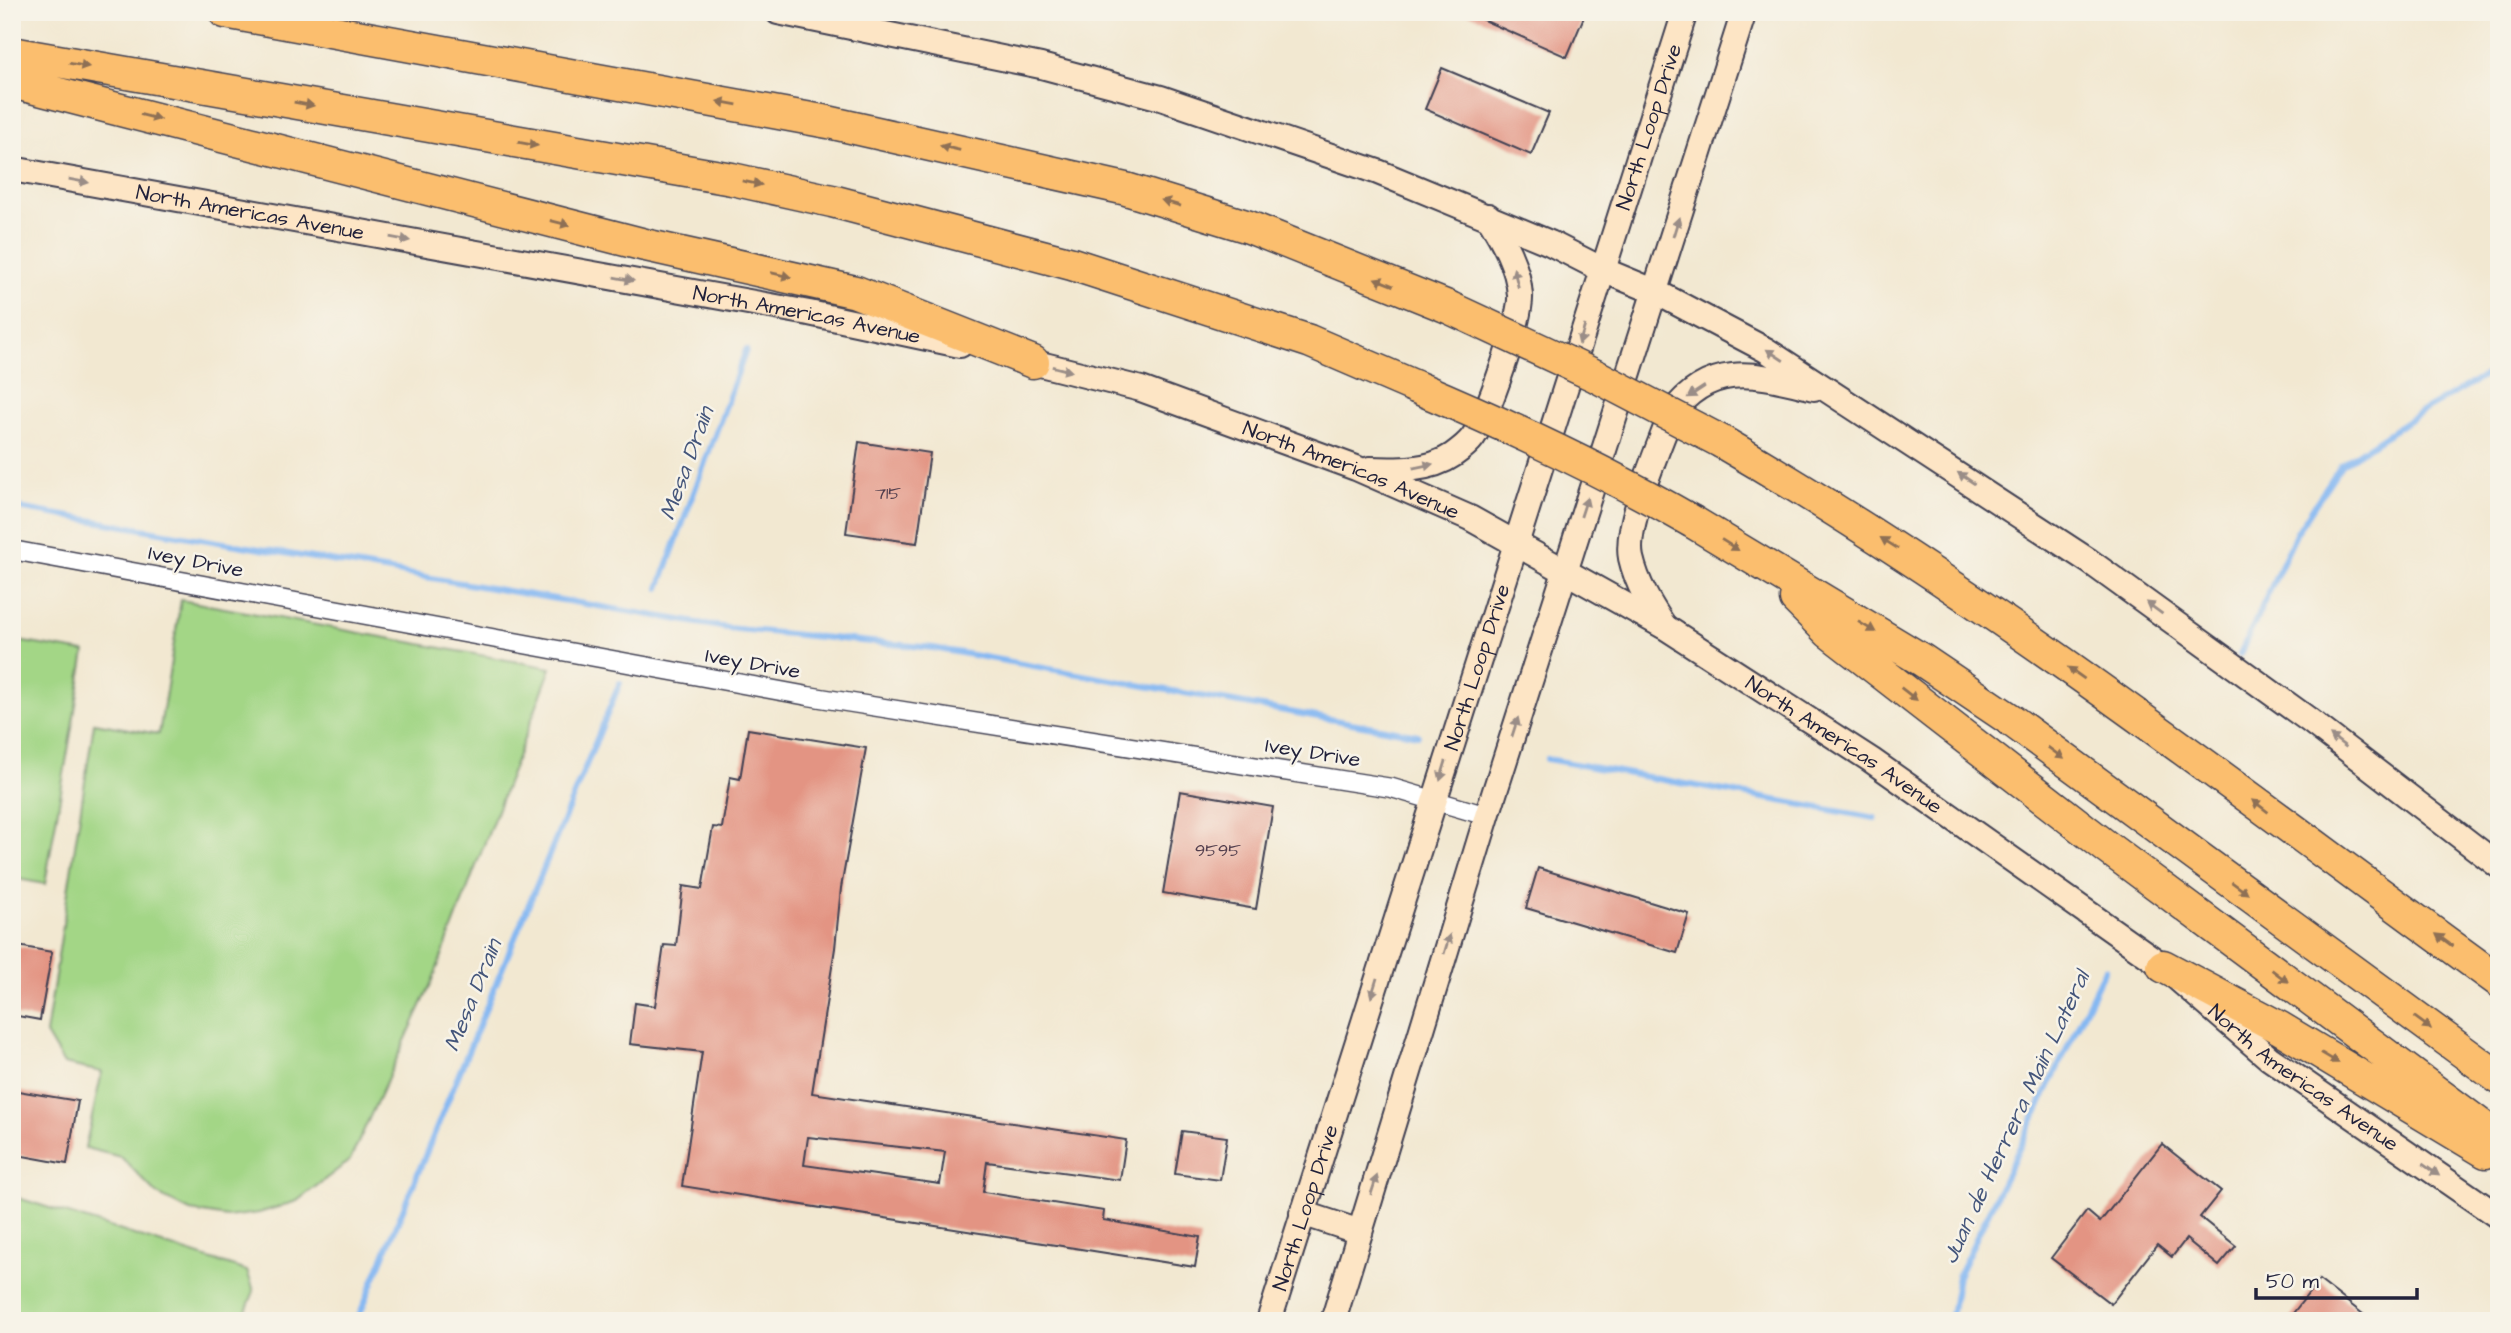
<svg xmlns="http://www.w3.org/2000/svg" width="2511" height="1333" font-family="'Architects Daughter',sans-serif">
<rect width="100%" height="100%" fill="#f7f3e8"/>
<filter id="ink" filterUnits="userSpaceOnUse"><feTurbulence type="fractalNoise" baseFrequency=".0143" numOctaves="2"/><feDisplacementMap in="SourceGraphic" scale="14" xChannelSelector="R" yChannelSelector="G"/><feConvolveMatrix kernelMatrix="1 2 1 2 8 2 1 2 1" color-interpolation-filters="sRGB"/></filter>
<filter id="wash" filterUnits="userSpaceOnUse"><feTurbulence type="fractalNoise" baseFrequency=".00686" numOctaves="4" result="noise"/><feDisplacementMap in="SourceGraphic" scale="28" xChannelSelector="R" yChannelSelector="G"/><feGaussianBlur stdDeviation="1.57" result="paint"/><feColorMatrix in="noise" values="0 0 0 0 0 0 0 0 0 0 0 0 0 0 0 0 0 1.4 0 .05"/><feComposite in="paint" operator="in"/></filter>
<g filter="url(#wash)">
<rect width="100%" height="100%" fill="#f2e8d1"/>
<!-- green -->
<path fill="#a3d686" stroke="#627c60" stroke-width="2" d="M181,600L551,668L432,982L350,1160L297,1201L259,1213L227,1217L190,1211L157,1194L121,1157L85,1148L102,1072L64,1064L46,1034L94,723L159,734Z
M12,640L85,652L45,884L12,878Z
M12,1196L247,1271L254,1291L242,1321H12Z"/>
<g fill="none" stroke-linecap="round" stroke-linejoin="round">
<!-- stream -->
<path stroke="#85b8f2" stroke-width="6" d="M12,507L727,628L933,648L1418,735
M659,588L746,350
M2240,654L2297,532L2341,465L2426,409L2499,368
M1547,759L1875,818
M357,1321L620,683
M1950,1321L1958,1276L2105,969"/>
</g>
<g id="blocks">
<!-- building -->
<path fill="#e39483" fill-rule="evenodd" d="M1465,12H1586L1567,57Z
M1442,68L1549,113L1531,155L1425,109Z
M859,442L930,453L917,543L846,533Z
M748,729L866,748L841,888L835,948L812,1093L1126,1140L1120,1180L987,1162L983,1192L1104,1211L1103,1220L1200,1237L1195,1267L682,1186L702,1052L630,1044L635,1003L655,1006L664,945L676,946L683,886L702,889L713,827L722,828L730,777L740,779ZM808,1137L945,1152L940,1184L804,1165Z
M1180,791L1273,807L1256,909L1163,893Z
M1538,868L1689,914L1677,953L1526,908Z
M12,945L52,952L40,1020L12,1015Z
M12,1090L78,1101L67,1164L12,1154Z
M1182,1131L1227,1137L1220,1180L1175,1174Z
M2162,1144L2221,1191L2200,1217L2236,1246L2219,1266L2186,1239L2172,1257L2157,1245L2111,1304L2051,1258L2087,1211L2100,1222Z
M2319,1280L2372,1321H2287Z"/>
</g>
</g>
<g filter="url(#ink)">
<use href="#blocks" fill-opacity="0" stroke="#414052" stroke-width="2"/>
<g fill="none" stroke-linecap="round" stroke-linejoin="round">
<defs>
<path id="minor" d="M12,550L808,696L1392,788L1487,816"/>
<g id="secondary">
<path d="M778,12L1041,66L1161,98L1378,172L1550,243L1603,270L1656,292L1766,350L2089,561L2309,720L2499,866"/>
<path id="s1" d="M12,169L809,313L960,345"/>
<path id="s2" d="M1016,358L1141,389L1356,468L1470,518L1665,627L1871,760L2085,911L2163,966L2269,1058L2499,1217"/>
<path d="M1370,469C1397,470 1430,471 1453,455C1460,450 1468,444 1473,437C1487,417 1522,318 1520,295C1518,266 1503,240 1488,216"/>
<path d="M1664,626C1650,605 1637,584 1631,558C1624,525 1659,448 1671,414C1712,359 1759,375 1814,388"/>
<path d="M1302,1213L1360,1232"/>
<path id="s3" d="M1269,1321L1685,12"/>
<path d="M1333,1321L1487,816L1744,12"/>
</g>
<path id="motorway" d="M225,12L828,122L1126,189L1249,227L1448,307
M12,53L732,179L832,201L1072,264L1309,341L1416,387
M12,82L645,245L856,292L1033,362
M1722,442C1995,600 2244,796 2499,981
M1693,522L1922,660L2011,720L2499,1078
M1796,599L1829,632L2108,848L2499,1139
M2163,966L2280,1028L2486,1152"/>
</defs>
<!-- minor casing -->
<use href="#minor" stroke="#414052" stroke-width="21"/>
<!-- secondary casing -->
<use href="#secondary" stroke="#414052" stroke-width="28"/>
<!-- motorway casing -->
<use href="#motorway" stroke="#414052" stroke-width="35"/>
<!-- minor -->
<use href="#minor" stroke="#fff" stroke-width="18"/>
<!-- secondary -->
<use href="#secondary" stroke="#fde5c5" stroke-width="24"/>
<!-- motorway -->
<use href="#motorway" stroke="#fbbe6e" stroke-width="32"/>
<defs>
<path id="motorway-bridge" d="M1448,307L1596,376L1722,442
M1416,387C1511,427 1603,470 1693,522"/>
</defs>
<!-- motorway-bridge casing -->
<use href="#motorway-bridge" stroke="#414052" stroke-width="35" stroke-linecap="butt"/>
<!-- motorway-bridge -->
<use href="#motorway-bridge" stroke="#fbbe6e" stroke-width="32"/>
</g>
<!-- one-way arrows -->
<defs><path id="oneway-solid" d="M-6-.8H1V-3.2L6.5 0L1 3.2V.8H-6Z" transform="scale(1.75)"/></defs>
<g fill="#8e7054">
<use href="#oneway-solid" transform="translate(79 65) rotate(10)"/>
<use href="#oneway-solid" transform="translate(727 103) rotate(-170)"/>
<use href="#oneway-solid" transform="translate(304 104) rotate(10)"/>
<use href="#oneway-solid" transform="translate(150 117) rotate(14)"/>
<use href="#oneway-solid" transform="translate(528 144) rotate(10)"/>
<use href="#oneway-solid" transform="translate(950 148) rotate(-167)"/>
<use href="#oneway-solid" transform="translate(752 183) rotate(12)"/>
<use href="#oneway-solid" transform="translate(1171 203) rotate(-163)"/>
<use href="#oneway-solid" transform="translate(560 223) rotate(14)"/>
<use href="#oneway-solid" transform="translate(781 275) rotate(13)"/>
<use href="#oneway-solid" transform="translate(1384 282) rotate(-158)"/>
<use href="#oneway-solid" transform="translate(1889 543) rotate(-148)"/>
<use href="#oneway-solid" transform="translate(1730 545) rotate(32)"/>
<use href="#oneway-solid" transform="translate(1867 627) rotate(31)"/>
<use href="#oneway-solid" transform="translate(2076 673) rotate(-145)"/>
<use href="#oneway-solid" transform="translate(1909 694) rotate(38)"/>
<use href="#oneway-solid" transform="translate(2056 753) rotate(36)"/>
<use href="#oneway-solid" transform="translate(2260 806) rotate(-143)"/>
<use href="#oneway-solid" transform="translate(2240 888) rotate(36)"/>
<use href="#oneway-solid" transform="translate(2444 940) rotate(-144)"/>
<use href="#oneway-solid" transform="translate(2280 976) rotate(37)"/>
<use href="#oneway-solid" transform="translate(2423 1023) rotate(36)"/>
<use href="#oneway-solid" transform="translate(2330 1058) rotate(31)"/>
</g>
<g fill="#9a8d87">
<use href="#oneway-solid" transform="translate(79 181) rotate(10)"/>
<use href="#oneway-solid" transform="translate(1676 227) rotate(-73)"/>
<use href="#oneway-solid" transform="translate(400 239) rotate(10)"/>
<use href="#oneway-solid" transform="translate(1516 278) rotate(-104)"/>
<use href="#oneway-solid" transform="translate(624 279) rotate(10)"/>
<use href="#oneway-solid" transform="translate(1582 335) rotate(107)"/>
<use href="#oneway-solid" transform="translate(1775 355) rotate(-147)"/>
<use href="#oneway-solid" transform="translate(1062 369) rotate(14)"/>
<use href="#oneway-solid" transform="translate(1696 392) rotate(147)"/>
<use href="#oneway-solid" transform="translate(1423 466) rotate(-11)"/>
<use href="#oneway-solid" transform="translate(1966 478) rotate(-146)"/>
<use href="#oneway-solid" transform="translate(1584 507) rotate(-72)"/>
<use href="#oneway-solid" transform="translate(2154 608) rotate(-144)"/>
<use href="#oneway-solid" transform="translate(1515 727) rotate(-72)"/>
<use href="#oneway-solid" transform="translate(2338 741) rotate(-143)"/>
<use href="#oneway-solid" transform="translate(1443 771) rotate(107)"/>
<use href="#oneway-solid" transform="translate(1447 944) rotate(-73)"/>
<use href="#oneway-solid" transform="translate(1374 988) rotate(107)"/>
<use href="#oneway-solid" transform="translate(2431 1170) rotate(35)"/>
<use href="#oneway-solid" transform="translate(1374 1185) rotate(-72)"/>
</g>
</g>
<g text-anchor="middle" stroke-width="5" stroke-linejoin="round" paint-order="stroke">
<!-- number labels -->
<g font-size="18" fill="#523e4d">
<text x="888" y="499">715</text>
<text x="1218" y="856">9595</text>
</g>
<!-- street labels -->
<g font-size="21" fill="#22223b" stroke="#f7f3e8">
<text dy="7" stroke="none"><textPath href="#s3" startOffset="1253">North Loop Drive</textPath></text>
<text dy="7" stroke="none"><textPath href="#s1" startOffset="242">North Americas Avenue</textPath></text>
<text dy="7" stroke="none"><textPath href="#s1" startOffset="808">North Americas Avenue</textPath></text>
<text dy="7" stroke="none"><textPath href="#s2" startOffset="354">North Americas Avenue</textPath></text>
<text transform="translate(196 561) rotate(11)" y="7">Ivey Drive</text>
<text transform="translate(753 663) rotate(10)" y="7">Ivey Drive</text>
<text dy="7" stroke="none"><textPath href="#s3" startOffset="686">North Loop Drive</textPath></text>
<text dy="7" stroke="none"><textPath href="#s2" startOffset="920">North Americas Avenue</textPath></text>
<text transform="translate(1313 752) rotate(9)" y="7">Ivey Drive</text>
<text dy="7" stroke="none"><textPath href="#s2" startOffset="1488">North Americas Avenue</textPath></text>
<text dy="7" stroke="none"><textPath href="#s3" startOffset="119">North Loop Drive</textPath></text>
</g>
<!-- water labels -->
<g font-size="23" font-style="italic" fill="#45567b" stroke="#f7f3e8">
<text transform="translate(686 463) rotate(-70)" y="8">Mesa Drain</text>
<text transform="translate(472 995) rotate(-68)" y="8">Mesa Drain</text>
<text transform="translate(2015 1117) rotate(-65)" y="8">Juan de Herrera Main Lateral</text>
</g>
</g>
<!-- margin -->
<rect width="2511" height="1333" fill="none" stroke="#f7f3e8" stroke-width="42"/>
<!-- scale -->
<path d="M2256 1288v10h161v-10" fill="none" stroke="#22223b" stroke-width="3.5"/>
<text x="2266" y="1288" font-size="21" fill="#22223b" stroke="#f7f3e8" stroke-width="5" paint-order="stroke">50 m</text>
</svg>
